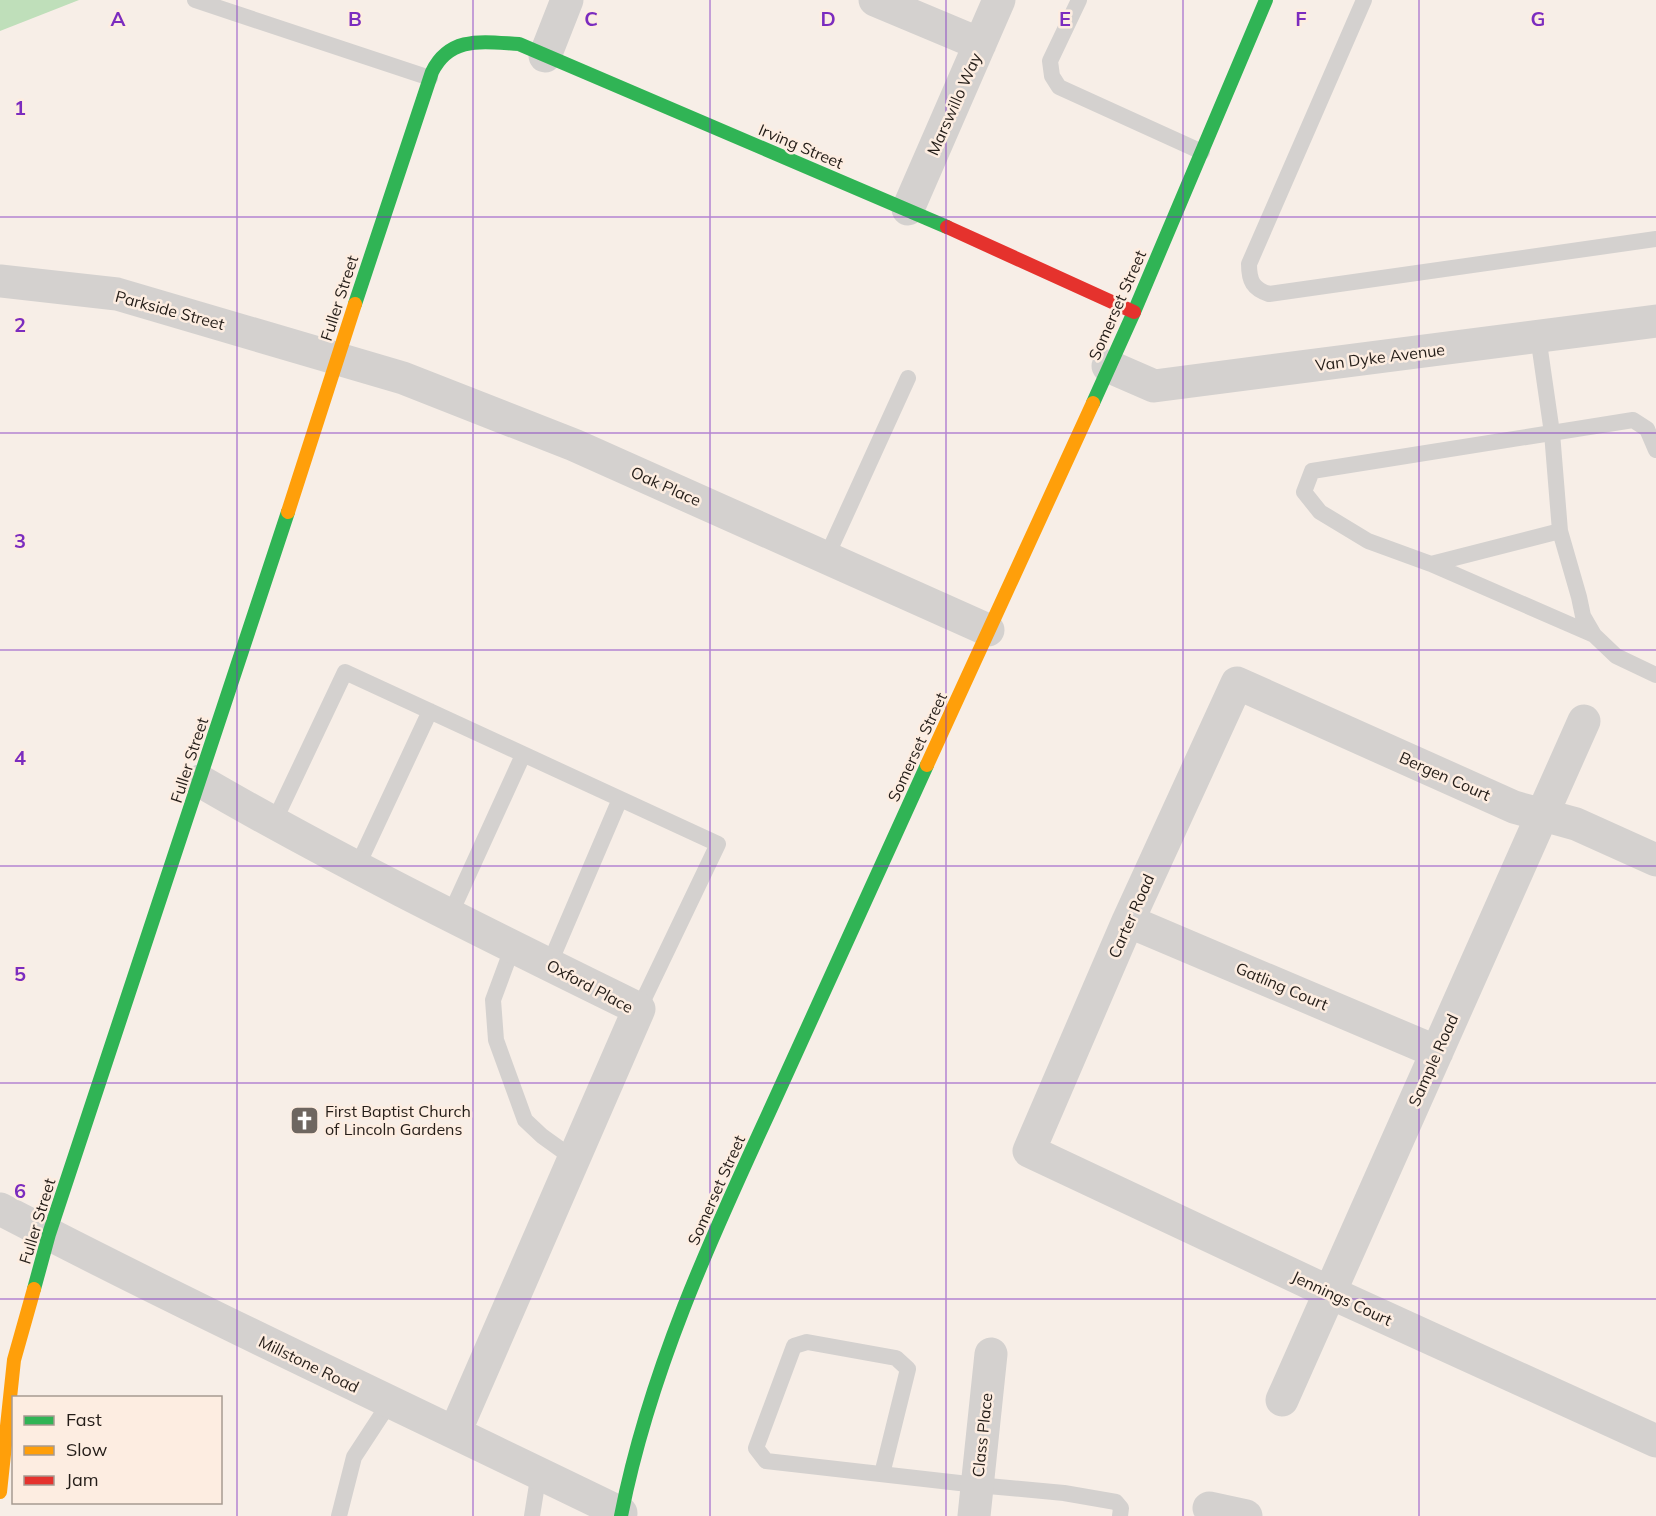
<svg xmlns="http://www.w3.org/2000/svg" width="1656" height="1516" font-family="Mulish,sans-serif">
<rect width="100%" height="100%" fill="#f7eee7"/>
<!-- green -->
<path fill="#bfdfba" d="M0,0H79L0,31Z"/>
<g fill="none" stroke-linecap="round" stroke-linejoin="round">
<!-- lane -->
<path stroke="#d4d1cf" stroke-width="16" d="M195,0L430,78
M1079,0L1050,61L1052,76L1059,87L1202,152
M1364,0L1249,264C1249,281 1253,289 1269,294L1656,239
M1538,336L1552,433L1560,531L1579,597L1583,616L1594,635L1616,656L1656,675
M1560,531L1431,564L1368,541L1320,512L1304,492L1312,471L1633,420L1647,429L1656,450
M826,558L908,378
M1431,564L1594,635
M273,824L345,672L718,844L639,1009
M357,867L430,711
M450,915L523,755
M513,946L493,1000L496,1040L525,1120L542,1136L574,1159
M549,965L620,799
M882,1474L908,1369L896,1358L807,1342L794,1346L756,1448L766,1461L977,1485L1064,1493L1116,1502L1121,1508L1120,1516
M339,1516L354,1457L390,1402
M532,1516L539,1472"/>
<!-- street -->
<path stroke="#d4d1cf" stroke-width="33" d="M875,0L980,44
M545,56L567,0
M908,209L999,0
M0,281L117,294L403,378L574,445L988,630
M1108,366L1154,386L1656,321
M200,781C343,864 491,936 639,1009L455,1432
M1656,860L1576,824L1514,807L1237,683L1128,921L1029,1151L1329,1292L1656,1441
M1128,921L1437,1052
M0,1209C204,1315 413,1412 621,1513
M1282,1400L1584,721
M1209,1508L1246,1516
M974,1516L991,1354"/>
<!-- fast -->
<path stroke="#30b455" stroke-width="14" d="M355,304L432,72C450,35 484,42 519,44L947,227
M1093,403L1134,312L1266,0
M34,1289L49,1234L288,512
M621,1516C649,1373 710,1240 771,1108C823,994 875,879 927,765"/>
<!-- slow -->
<path stroke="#ff9f0a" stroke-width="14" d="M288,512L355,304
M927,765L1093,403
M0,1492L14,1360L34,1289"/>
<!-- jam -->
<path stroke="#e5322d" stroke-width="14" d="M947,227L1134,312"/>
</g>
<!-- grid -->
<path fill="none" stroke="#7b2cbf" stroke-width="1.5" stroke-opacity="0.55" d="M237,0V1516M473,0V1516M710,0V1516M946,0V1516M1183,0V1516M1419,0V1516M0,217H1656M0,433H1656M0,650H1656M0,866H1656M0,1083H1656M0,1299H1656"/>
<!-- icons -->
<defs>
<symbol id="church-square" viewBox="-11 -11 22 22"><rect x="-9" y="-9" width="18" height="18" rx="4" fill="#6e6660" stroke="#fdede1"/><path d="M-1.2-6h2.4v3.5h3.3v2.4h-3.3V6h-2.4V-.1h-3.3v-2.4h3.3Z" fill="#fff"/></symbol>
</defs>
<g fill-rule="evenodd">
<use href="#church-square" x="288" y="1104" width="33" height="33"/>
</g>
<g text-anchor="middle" stroke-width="5" stroke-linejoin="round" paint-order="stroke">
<!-- street labels -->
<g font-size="16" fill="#241d18" stroke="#fdede1">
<text transform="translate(954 104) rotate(-66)" y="6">Marswillo Way</text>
<text transform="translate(801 146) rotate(23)" y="6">Irving Street</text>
<text transform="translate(339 298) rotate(-72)" y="6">Fuller Street</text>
<text transform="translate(1117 305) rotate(-66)" y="6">Somerset Street</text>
<text transform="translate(170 310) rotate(15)" y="6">Parkside Street</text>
<text transform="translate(1380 357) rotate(-7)" y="6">Van Dyke Avenue</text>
<text transform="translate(666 486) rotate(24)" y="6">Oak Place</text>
<text transform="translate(917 747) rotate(-65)" y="6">Somerset Street</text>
<text transform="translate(189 760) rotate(-72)" y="6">Fuller Street</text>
<text transform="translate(1445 776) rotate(24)" y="6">Bergen Court</text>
<text transform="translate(1131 916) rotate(-66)" y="6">Carter Road</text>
<text transform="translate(590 986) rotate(28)" y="6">Oxford Place</text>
<text transform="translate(1282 986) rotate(23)" y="6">Gatling Court</text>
<text transform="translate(1433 1060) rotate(-66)" y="6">Sample Road</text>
<text transform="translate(716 1190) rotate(-66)" y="6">Somerset Street</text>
<text transform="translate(37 1221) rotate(-73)" y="6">Fuller Street</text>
<text transform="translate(1342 1298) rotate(25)" y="6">Jennings Court</text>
<text transform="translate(309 1364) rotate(26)" y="6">Millstone Road</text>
<text transform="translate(982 1435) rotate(-84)" y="6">Class Place</text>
</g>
<!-- poi labels -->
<g font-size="16" fill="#241d18" stroke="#fdede1" text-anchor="start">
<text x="325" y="1117">First Baptist Church<tspan x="325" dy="18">of Lincoln Gardens</tspan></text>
</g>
</g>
<g font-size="20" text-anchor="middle" font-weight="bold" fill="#7b2cbf" stroke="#fdede1" stroke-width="5" stroke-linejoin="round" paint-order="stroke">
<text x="118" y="26">A</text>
<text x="355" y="26">B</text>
<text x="591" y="26">C</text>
<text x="828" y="26">D</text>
<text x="1065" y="26">E</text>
<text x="1301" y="26">F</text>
<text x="1538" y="26">G</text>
<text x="20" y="115">1</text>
<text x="20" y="332">2</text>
<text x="20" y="548">3</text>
<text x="20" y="765">4</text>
<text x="20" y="981">5</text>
<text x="20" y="1198">6</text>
</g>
<!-- legend -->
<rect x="12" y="1396" width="210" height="108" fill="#fdede1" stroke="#a69a91" stroke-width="1.5"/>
<rect x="24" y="1416" width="30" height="9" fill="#30b455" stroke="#a69a91" stroke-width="1.5"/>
<text x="66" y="1426" font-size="18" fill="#241d18">Fast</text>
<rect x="24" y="1446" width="30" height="9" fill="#ff9f0a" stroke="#a69a91" stroke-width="1.5"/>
<text x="66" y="1456" font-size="18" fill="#241d18">Slow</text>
<rect x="24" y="1476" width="30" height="9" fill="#e5322d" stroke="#a69a91" stroke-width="1.5"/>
<text x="66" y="1486" font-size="18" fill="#241d18">Jam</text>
</svg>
